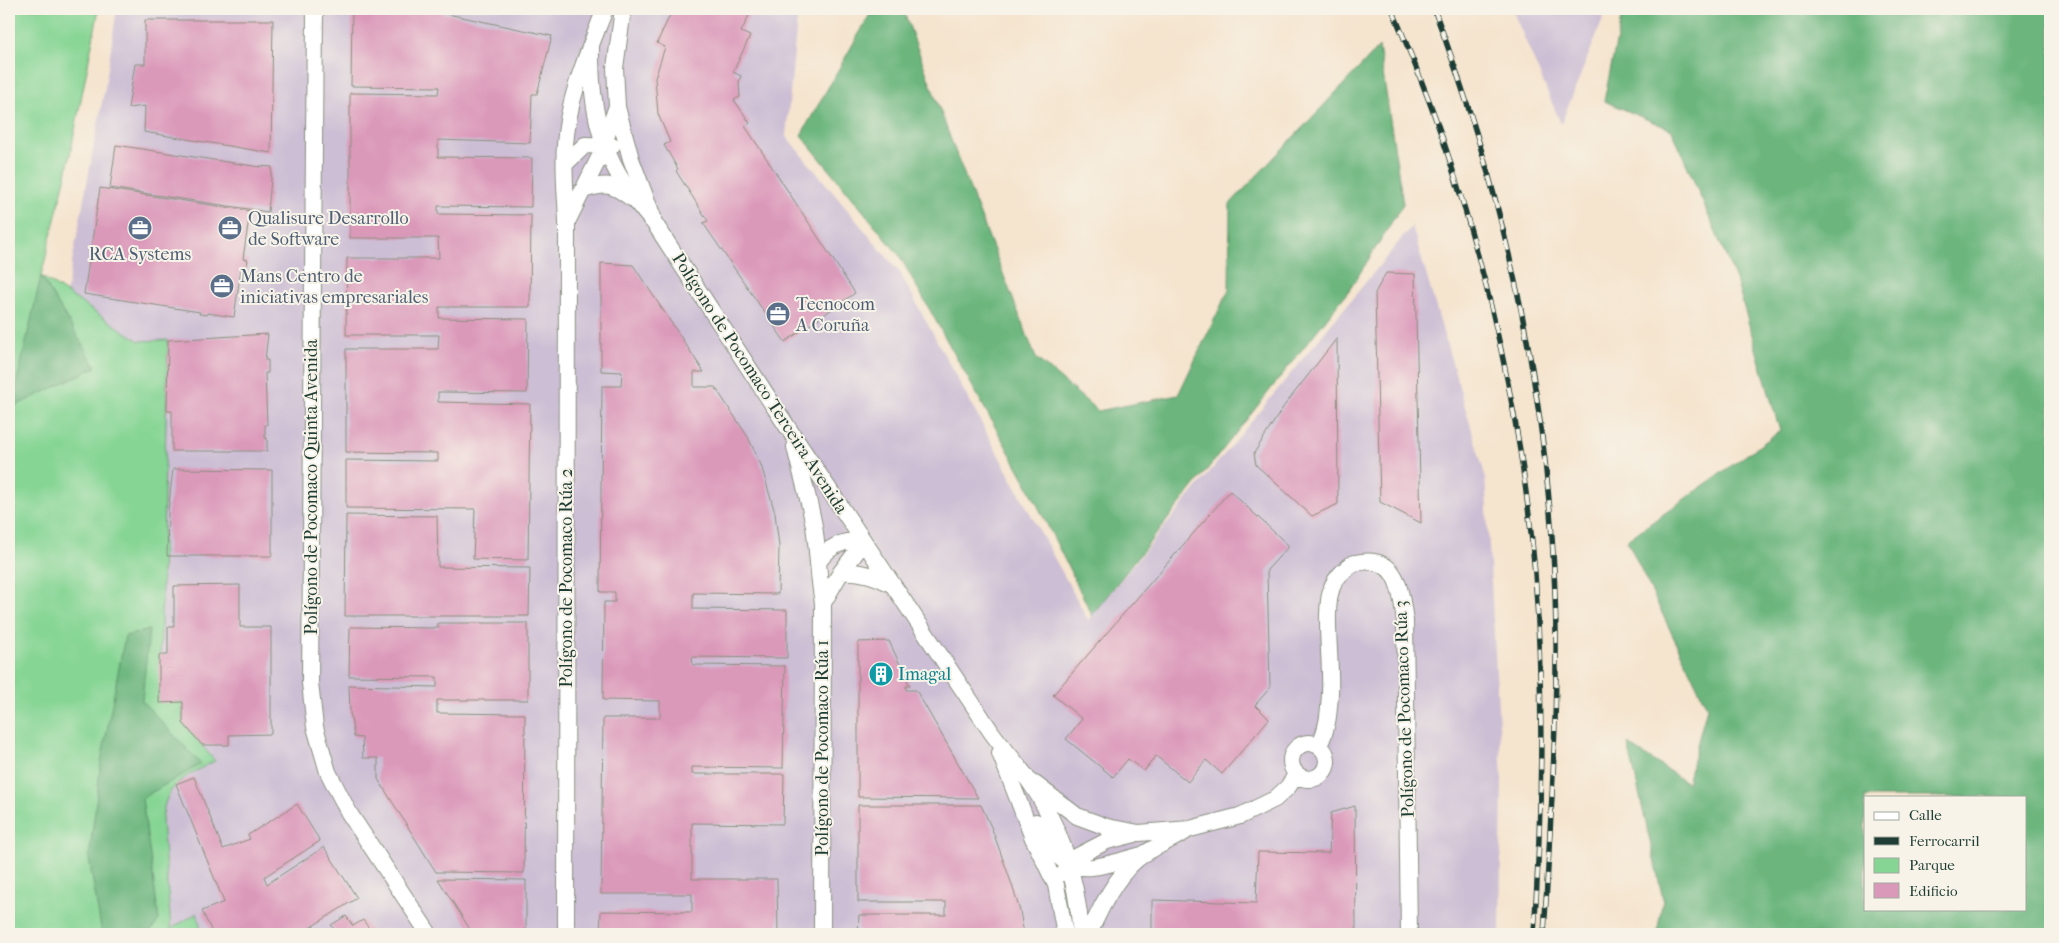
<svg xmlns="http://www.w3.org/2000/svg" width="2059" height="943" font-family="'IM FELL French Canon',serif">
<rect width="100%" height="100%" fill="#f7f3e8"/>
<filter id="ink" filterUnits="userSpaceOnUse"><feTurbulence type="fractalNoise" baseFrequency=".02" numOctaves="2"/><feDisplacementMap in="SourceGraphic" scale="10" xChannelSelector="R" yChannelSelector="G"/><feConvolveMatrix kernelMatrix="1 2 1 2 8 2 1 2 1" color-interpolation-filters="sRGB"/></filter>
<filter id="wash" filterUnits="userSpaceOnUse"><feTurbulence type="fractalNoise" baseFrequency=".0096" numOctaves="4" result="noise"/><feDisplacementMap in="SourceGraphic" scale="20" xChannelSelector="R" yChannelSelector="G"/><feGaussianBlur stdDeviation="1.12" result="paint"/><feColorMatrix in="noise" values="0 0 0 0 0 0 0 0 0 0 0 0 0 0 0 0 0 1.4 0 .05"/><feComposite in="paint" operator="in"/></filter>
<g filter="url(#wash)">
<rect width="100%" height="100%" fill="#f5e4ce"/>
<!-- industrial -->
<path fill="#ccbed4" d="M117,9H798L786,136L900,273L1088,620L1412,226L1485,475L1502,779L1500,934H202L197,914L171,929L162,821L163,804L176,784L189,774L215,761L159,703L168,341H140L66,294L105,87Z
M1512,9H1607L1561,124Z"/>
<!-- green -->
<path fill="#86d594" stroke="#528964" d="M9,9H99L66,175L41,276L139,341L168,340L159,702H183V723L215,761C184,777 165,783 162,821L171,929L197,913L202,934H9Z"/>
<!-- forest -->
<path fill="#6cb67e" stroke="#467a59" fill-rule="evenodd" d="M873,9H903L954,148L1036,358L1098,411L1178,395L1229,289L1230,204L1379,47L1403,204L1350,289L1092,615L1027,484L899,255L801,135Z
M1623,9H2050V934H1657L1663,899L1628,744L1687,783L1707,707L1627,540L1780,431L1736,280L1672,130L1604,101ZM1865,797H2025V909H1865Z
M41,276L96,367L11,408Z
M149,630L142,701L201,764L142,798L159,920L149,934H102L89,859L101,762L125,636Z"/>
<g id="blocks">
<!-- building -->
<path fill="#db99ba" d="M352,9H438V12L552,36L537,94H532L530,143L438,140V157L532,158L531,207L438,206V214L531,215L530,307H439V318L528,319L527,393L438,392V402L530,404L528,560L473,559L475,509L346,508V460L438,461V453L346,452V349H438L439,335H346L347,258H439L438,238H350V93L438,94L439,87L351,86Z
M664,9H752L741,32L750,36L733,72L741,76L739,82L740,97L734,100L750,123L745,126L855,293L785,342L703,223L708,221L676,171L678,169L664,145L670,142L658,114L655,78L665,47L657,43L670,15L663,11Z
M145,20H273L271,153L144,132L145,106L128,108L135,64H145Z
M116,145L260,167V166L272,167L268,212L110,188Z
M100,188L250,211L243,259L248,260L246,270L241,269L234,317L207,313V315L199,314L200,312L84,294Z
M601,263L633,265L704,372H694V387H715L748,437L761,465L775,513L779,546L778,594L693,593V609L787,610V658L692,657L693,665L785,666L783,768L692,767V774H784L783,824L692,823V879H777L778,934H600L601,911L692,912V894H601L603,718H660V701L603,700L604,602H615V592H600L602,386H621L622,372L601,371Z
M1386,273L1415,274L1421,523L1380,502L1375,293Z
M268,334L265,360H268V373H265L267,425H265V438H267V451H172V411H167L168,340Z
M1337,338L1338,504L1312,516L1256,465L1254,453L1284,406Z
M173,469L272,470V556H167L168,513Z
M1230,491L1289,546L1267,570L1270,688L1255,705L1269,719L1222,774L1206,760L1188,782L1156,756L1144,771L1128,759L1113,777L1066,739L1082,719L1053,695Z
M346,515L437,516L438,567L530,568L529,616H345Z
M240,585V627H271V734L229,735V745H202L183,723V702L159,703V655H168V627H174V586Z
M438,623H528V700H437V713L525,714L524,873L436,872L378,779V758H363L362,738L354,737L350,712L349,685L437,687V677L349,676L350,627L438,628Z
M889,641L910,686H906V690H916L978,798L858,797V642Z
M194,777L223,849L250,839L248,835L297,804L320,841L264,877L267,884L324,847L357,898L300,934H290L289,932L284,934H213L202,911L224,902L176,784Z
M858,805H981L992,829L1011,882L1020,911L1024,934H858L859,915H946V902H858Z
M1355,806L1356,934H1152V900L1256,903L1258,852L1329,853L1331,813Z
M438,879L526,880V934H473Z
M346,916L353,926L363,920L373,934H337L331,925Z"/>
</g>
</g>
<g filter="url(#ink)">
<use href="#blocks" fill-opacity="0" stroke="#8a9081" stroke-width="1"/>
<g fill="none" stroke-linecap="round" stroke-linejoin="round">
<defs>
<path id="minor" d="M315,9L310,683L315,727L328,772L349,813L429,934
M591,46C590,120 604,168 655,224L792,434L992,733C1003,748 1016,762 1027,778C1060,824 1077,878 1081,934
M617,107L631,159L653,217
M565,164L585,145L612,146
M583,190C606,183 612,183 631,198
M568,220L599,158L617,106L615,68L623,9
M795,447C801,473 809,499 814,526C818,551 818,577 823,603L822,934
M818,563C828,546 845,539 864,542L841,572
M823,603L841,572C860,571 874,575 891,584
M1291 761a18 18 0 1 1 36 0a18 18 0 1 1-36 0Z
M1319,745C1328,729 1329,711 1330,693C1332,665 1323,611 1332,587C1335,580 1341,573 1346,569C1349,566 1351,564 1355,563C1398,554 1400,588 1405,621L1409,934
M1000,753L1033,838L1056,885L1065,934
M1035,784L1077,816L1107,827L1139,833L1190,829L1240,816L1275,799L1288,787L1296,775
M1036,822C1042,832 1048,843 1055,852C1077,881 1114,861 1142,855
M1064,873L1076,857L1107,841L1135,834
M566,934L567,222C566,196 563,170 565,145C568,97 588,53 605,9
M1089,934C1100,908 1119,870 1144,854C1157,846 1172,839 1185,832"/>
</defs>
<!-- minor casing -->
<use href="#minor" stroke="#8a9081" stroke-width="18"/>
<!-- minor -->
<use href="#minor" stroke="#fff" stroke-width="16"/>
<defs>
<path id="rail" d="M1392,9C1412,57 1432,105 1448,155C1492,290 1523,432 1535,573C1544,693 1542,815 1534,934
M1434,9C1509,208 1553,419 1556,632C1557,733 1550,834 1544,934"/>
</defs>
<!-- rail casing -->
<use href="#rail" stroke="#1f3d34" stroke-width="5.5"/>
<!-- rail -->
<use href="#rail" stroke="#f7f3e8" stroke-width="4" stroke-dasharray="11" stroke-linecap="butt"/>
</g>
</g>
<!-- icons -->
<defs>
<symbol id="office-disc" viewBox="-11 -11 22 22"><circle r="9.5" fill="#5c6f8a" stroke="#f7f3e8"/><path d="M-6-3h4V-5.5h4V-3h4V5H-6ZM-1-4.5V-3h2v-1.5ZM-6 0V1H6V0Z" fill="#fff"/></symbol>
<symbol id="building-disc" viewBox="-11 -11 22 22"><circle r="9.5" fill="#0f9aa8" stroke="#f7f3e8"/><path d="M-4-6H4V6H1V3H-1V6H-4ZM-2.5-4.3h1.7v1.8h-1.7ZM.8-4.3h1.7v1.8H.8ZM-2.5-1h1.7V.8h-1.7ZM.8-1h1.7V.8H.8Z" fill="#fff"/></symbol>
</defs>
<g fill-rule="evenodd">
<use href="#office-disc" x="126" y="214" width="28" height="28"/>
<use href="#office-disc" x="216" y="214" width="28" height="28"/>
<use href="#office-disc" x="208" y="272" width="28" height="28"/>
<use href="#office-disc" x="764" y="300" width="28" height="28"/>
<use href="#building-disc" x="867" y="660" width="28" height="28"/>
</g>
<g text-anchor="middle" stroke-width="4" stroke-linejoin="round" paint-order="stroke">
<!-- service labels -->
<g font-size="18" fill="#4e5e75" stroke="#f7f3e8" text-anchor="start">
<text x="248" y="224">Qualisure Desarrollo<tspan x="248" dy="21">de Software</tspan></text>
<text x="140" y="260" text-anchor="middle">RCA Systems</text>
<text x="240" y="282">Mans Centro de<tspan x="240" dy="21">iniciativas empresariales</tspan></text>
<text x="796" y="310">Tecnocom<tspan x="796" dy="21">A Coruña</tspan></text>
</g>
<!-- street labels -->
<g font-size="18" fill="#1f3d34" stroke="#f7f3e8">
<text transform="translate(760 383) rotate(57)" y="6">Polígono de Pocomaco Terceira Avenida</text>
<text transform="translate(311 487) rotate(-90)" y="6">Polígono de Pocomaco Quinta Avenida</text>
<text transform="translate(566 578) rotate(-90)" y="6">Polígono de Pocomaco Rúa 2</text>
<text transform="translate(1404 709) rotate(-92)" y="6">Polígono de Pocomaco Rúa 3</text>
<text transform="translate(822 748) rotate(-90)" y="6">Polígono de Pocomaco Rúa 1</text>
</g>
<!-- culture labels -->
<g font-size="18" fill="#0d838f" stroke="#f7f3e8" text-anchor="start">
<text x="898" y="680">Imagal</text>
</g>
</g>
<!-- margin -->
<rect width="2059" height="943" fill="none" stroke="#f7f3e8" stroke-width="30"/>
<!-- legend -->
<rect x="1864" y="796" width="162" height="115" fill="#f7f3e8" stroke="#a1aaa0"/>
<rect x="1874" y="812" width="25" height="8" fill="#ffffff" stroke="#a1aaa0"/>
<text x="1909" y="820" font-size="15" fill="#1f3d34">Calle</text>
<rect x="1874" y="837" width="25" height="8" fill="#1f3d34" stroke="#a1aaa0"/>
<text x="1909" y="846" font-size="15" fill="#1f3d34">Ferrocarril</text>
<rect x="1874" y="858" width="25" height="15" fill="#86d594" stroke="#a1aaa0"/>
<text x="1909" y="870" font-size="15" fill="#1f3d34">Parque</text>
<rect x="1874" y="883" width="25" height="15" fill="#db99ba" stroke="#a1aaa0"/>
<text x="1909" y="896" font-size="15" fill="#1f3d34">Edificio</text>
</svg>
